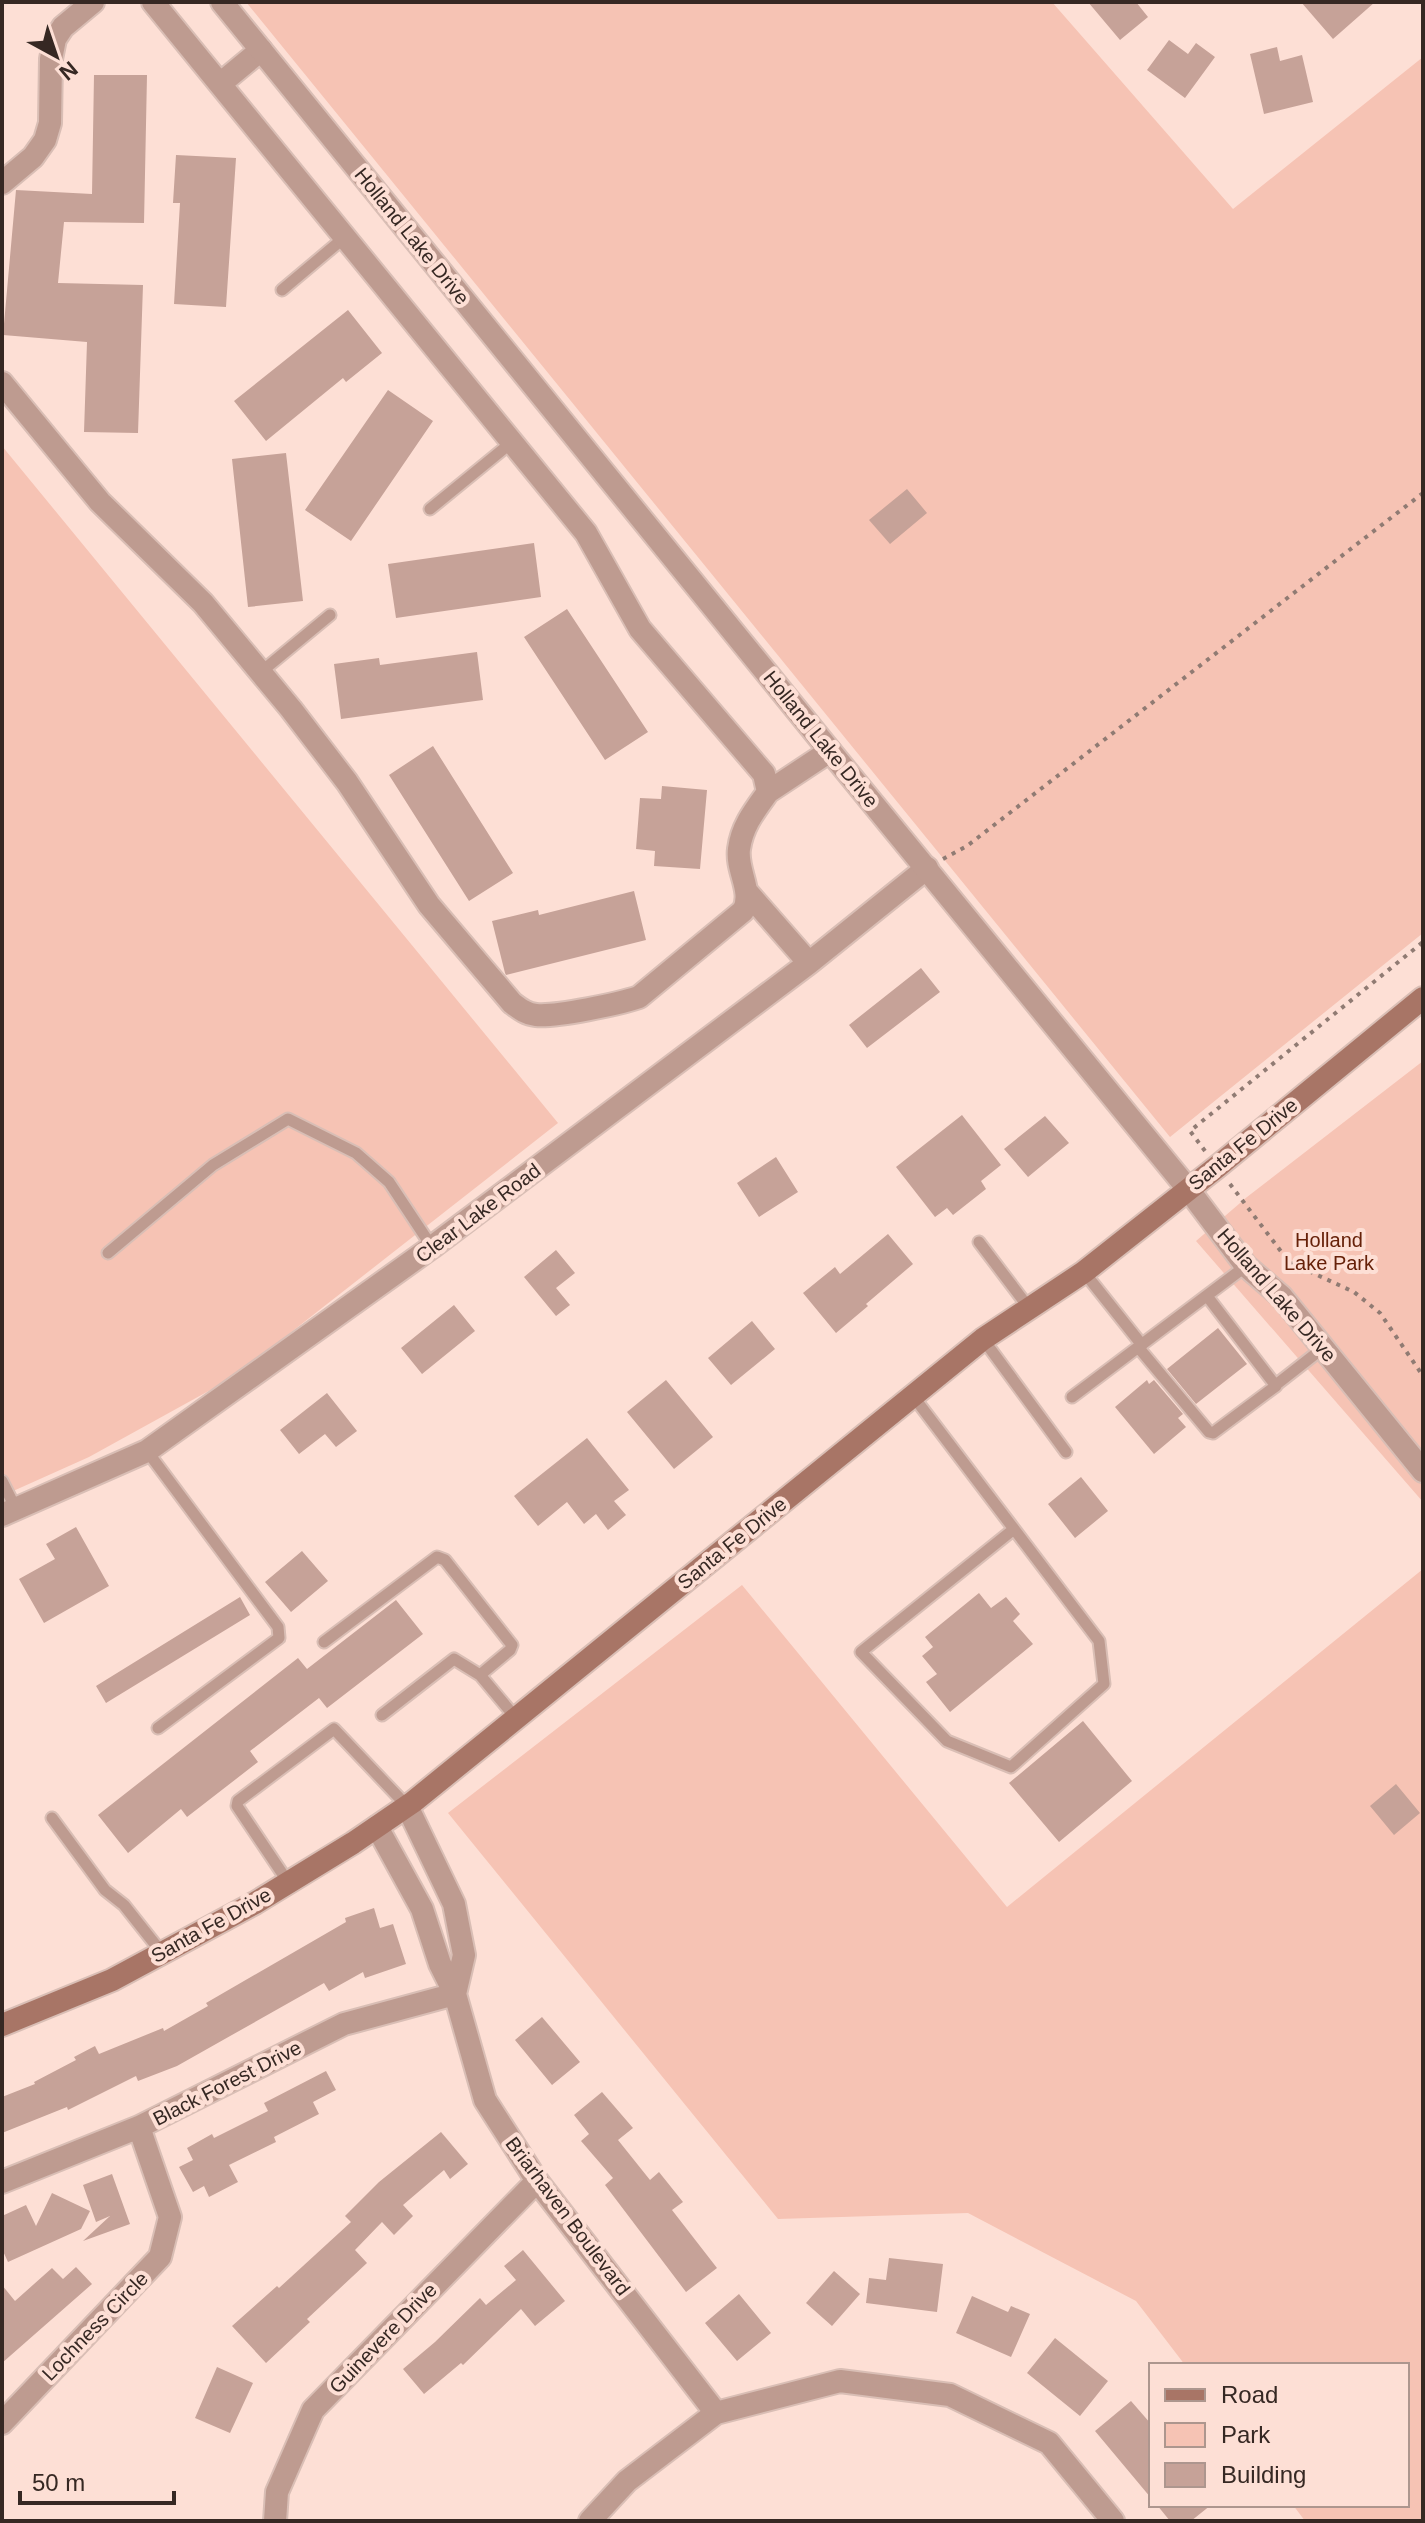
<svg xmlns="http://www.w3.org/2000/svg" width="1425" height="2523" font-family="Arial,sans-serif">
<rect width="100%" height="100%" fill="#fddfd5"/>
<!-- green -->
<path fill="#f6c3b4" d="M246,2H1052L1233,209L1423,57V933L1170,1137Z
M2,446L558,1123L234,1377L89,1457L2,1496Z
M1423,1061V1502L1196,1241L1247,1197Z
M1423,1569V2521H1305L1293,2505H1407V2365H1185L1136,2301L968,2213L778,2219L448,1813L742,1585L1007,1907Z"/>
<!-- building -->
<path fill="#c6a298" d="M1088,2H1136L1148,17L1120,40Z
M1301,2H1375L1333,39Z
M1169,40L1188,54L1196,43L1215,57L1185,98L1147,70Z
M1277,47L1280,61L1302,55L1313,102L1264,114L1250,54Z
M94,75H147L144,223L64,222L58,283L143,285L138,433L84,432L87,342L3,335L16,190L92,194Z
M176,155L236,158L226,307L174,304L180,203H173Z
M348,310L382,353L346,382L343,378L266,441L234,401Z
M388,390L433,421L351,541L305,510Z
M286,453L303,601L248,607L232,459Z
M907,489L927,513L890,544L869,520Z
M534,543L541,597L396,618L388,564Z
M567,609L648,732L605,760L524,637Z
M477,652L483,700L341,719L334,664L379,658L380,665Z
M433,746L513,873L469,901L389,775Z
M662,786L707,790L700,869L654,866L655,851L636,849L640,798L661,799Z
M634,891L646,940L506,975L505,973L492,921L538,910L539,915Z
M921,968L940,992L867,1048L849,1025Z
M962,1115L1001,1165L981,1181L986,1189L953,1215L947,1208L935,1217L896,1167Z
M1045,1116L1069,1143L1028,1177L1004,1149Z
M776,1157L798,1192L759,1217L737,1183Z
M888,1234L913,1264L866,1304L868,1306L836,1333L803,1293L835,1267L840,1274Z
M556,1250L575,1273L556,1288L570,1305L556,1316L524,1277Z
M454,1305L475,1331L422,1374L401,1348Z
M752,1321L775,1349L731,1385L708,1358Z
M1218,1328L1247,1364L1196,1404L1167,1369Z
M666,1380L713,1437L674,1469L627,1412Z
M1147,1380L1149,1384L1154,1380L1183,1414L1178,1418L1186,1427L1154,1454L1115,1407Z
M327,1393L357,1431L336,1447L325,1434L299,1454L280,1430Z
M587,1438L629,1490L614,1501L626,1515L608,1530L596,1514L584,1524L567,1502L538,1526L514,1496Z
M1081,1477L1108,1511L1075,1538L1048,1504Z
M76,1527L109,1586L44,1623L19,1579L55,1559L46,1544Z
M302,1551L328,1581L291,1612L265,1582Z
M979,1593L991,1608L1006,1597L1020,1614L1013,1621L1033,1644L950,1712L926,1682L937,1674L922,1656L933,1647L925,1637Z
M240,1597L250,1615L106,1703L96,1686Z
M396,1600L423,1634L327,1708L319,1698L250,1751L258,1762L187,1817L181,1809L128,1853L98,1815L298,1658L307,1669Z
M1083,1721L1132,1781L1059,1842L1009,1783Z
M1396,1784L1420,1813L1394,1835L1370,1806Z
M374,1908L380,1928L393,1924L406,1964L365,1978L363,1972L329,1991L324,1983L177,2066L138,2081L136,2076L68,2110L67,2107L2,2133V2097L35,2084L34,2082L76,2060L74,2057L95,2046L99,2054L163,2028L164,2031L208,2006L206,2003L346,1922L345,1918Z
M542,2017L580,2062L552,2085L515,2040Z
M326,2071L336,2090L313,2102L319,2114L274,2137L276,2142L229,2165L238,2182L209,2197L204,2186L193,2192L179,2167L193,2160L187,2148L212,2134L214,2138L268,2111L264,2103Z
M602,2092L633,2128L618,2140L650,2180L659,2172L683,2202L672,2210L717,2268L686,2292L605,2185L613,2178L581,2141L589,2134L574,2115Z
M441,2132L468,2164L450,2179L444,2170L403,2205L413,2216L394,2235L382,2222L355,2250L367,2263L307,2319L310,2322L266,2363L232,2326L277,2286L279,2288L351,2222L345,2216L379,2182Z
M112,2174L130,2224L83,2241L110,2216L96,2222L83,2185Z
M52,2193L90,2211L81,2229L8,2262L2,2249V2216L26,2205L36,2226Z
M523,2250L565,2301L535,2326L521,2309L463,2365L461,2363L424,2394L403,2369L435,2342L480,2298L486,2305L516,2280L504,2266Z
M889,2258L943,2264L937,2312L866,2303L869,2278L886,2280Z
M76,2267L92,2284L2,2363V2285L15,2301L52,2268L63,2279Z
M834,2271L860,2294L832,2326L806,2303Z
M739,2294L771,2333L737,2361L705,2323Z
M972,2296L1008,2312L1011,2306L1030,2314L1011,2357L956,2333Z
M1055,2338L1108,2381L1080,2416L1027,2373Z
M217,2367L253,2383L230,2433L195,2418Z
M1131,2401L1151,2424V2498L1095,2431Z
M1157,2505H1211L1191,2521H1170Z"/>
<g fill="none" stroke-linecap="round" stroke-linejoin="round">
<defs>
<path id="service" d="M282,290L345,237
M430,509L512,442
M261,672L330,615
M979,1242L1029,1308
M108,1253L213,1165L288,1119L356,1153L389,1182L432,1247
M1084,1272L1142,1345
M983,1339L1066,1452
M1138,1347L1209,1432L1213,1433L1276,1386L1207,1296
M1277,1384L1323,1348
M913,1396L1014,1529L861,1652L947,1741L1011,1767L1104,1684L1099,1641L1014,1529
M1072,1397L1246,1266
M147,1451L278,1627L279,1638L158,1728
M2,1481L16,1509
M324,1642L437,1557L445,1560L512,1645L510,1650L480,1675L516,1718
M382,1715L454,1659L480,1675
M52,1818L105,1890L124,1905L162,1953
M288,1882L237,1806L238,1801L334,1729L407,1806"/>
<path id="minor" d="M220,84L261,50
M2,183L33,157L45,140L50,123L51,59L55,39L63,27L93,2
M2,383L100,502L203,603L291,709L347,782L429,905L512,1003C520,1009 526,1014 536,1015C556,1017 619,1004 639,997L743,911C754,892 736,871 739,849C742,826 755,810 768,792L764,774L640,629L586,533L153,2
M768,792L830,751
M747,892L809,963
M1188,1189L1246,1266L1281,1296L1423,1471
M2,1515L147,1451L432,1247L809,963L927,868
M407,1806L454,1904L464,1955L455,1994
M377,1827L422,1909L440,1964L455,1994L485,2100L537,2181L716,2413
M2,2182L139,2127L344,2024L455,1994
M2,2423L160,2257L170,2217L139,2127
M275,2521L277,2492L313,2410L537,2181
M590,2521L627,2481L716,2413L840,2381L950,2395L1049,2443L1113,2521"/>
<path id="tertiary" d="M222,2L830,751L1188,1189"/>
<path id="secondary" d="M2,2025L112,1980L255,1903L353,1843L413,1802L983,1339L1084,1272L1217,1167L1423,998"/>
</defs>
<!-- service casing -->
<use href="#service" stroke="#d9beb5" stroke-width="15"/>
<!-- minor casing -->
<use href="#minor" stroke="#d9beb5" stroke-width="26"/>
<!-- tertiary casing -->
<use href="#tertiary" stroke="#d9beb5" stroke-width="26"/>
<!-- secondary casing -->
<use href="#secondary" stroke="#d9beb5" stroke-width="26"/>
<!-- path -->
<path stroke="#907b73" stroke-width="4" stroke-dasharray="4 6" stroke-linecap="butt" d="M943,859L967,846L1423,493
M1205,1151L1190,1131L1423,942
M1230,1184L1289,1262L1354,1292L1380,1313L1423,1376"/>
<!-- service -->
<use href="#service" stroke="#be9b90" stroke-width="11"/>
<!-- minor -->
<use href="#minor" stroke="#be9b90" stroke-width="22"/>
<!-- tertiary -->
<use href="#tertiary" stroke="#be9b90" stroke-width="22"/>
<!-- secondary -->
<use href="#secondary" stroke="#a87566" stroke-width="22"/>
</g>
<g text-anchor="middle" stroke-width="8" stroke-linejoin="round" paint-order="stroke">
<!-- street labels -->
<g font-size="20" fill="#362823" stroke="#fddfd5">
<text transform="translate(412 236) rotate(51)" y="7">Holland Lake Drive</text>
<text transform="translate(821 739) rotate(51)" y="7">Holland Lake Drive</text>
<text transform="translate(1243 1144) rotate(-39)" y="7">Santa Fe Drive</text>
<text transform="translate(478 1213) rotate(-37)" y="7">Clear Lake Road</text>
<text transform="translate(1277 1295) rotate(49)" y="7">Holland Lake Drive</text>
<text transform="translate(732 1543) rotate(-39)" y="7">Santa Fe Drive</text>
<text transform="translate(211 1925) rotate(-29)" y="7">Santa Fe Drive</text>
<text transform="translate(227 2083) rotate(-27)" y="7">Black Forest Drive</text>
<text transform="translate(568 2216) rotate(53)" y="7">Briarhaven Boulevard</text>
<text transform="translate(95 2326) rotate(-46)" y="7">Lochness Circle</text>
<text transform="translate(383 2338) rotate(-46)" y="7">Guinevere Drive</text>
</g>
<!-- park labels -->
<g font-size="20" fill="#662109" stroke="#fddfd5">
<text x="1329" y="1247">Holland<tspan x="1329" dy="23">Lake Park</tspan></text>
</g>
</g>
<!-- border -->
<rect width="1425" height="2523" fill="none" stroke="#362823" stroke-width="8"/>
<!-- legend -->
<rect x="1149" y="2363" width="260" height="144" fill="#fddfd5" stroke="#ad968e" stroke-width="2"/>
<rect x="1165" y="2389" width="40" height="12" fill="#a87566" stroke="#ad968e" stroke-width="2"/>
<text x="1221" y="2403" font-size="24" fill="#362823">Road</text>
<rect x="1165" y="2423" width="40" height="24" fill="#f6c3b4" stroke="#ad968e" stroke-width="2"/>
<text x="1221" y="2443" font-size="24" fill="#362823">Park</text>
<rect x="1165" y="2463" width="40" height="24" fill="#c6a298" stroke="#ad968e" stroke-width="2"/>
<text x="1221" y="2483" font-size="24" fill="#362823">Building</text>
<!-- north arrow -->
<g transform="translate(56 56) rotate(140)" stroke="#fddfd5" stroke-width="6" paint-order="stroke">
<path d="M0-6L14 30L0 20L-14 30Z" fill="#362823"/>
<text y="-12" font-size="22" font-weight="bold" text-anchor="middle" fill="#362823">N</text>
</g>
<!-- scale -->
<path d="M20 2491v12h154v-12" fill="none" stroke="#362823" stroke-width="4"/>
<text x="32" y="2491" font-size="24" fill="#362823" stroke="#fddfd5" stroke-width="6" paint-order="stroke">50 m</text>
</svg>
